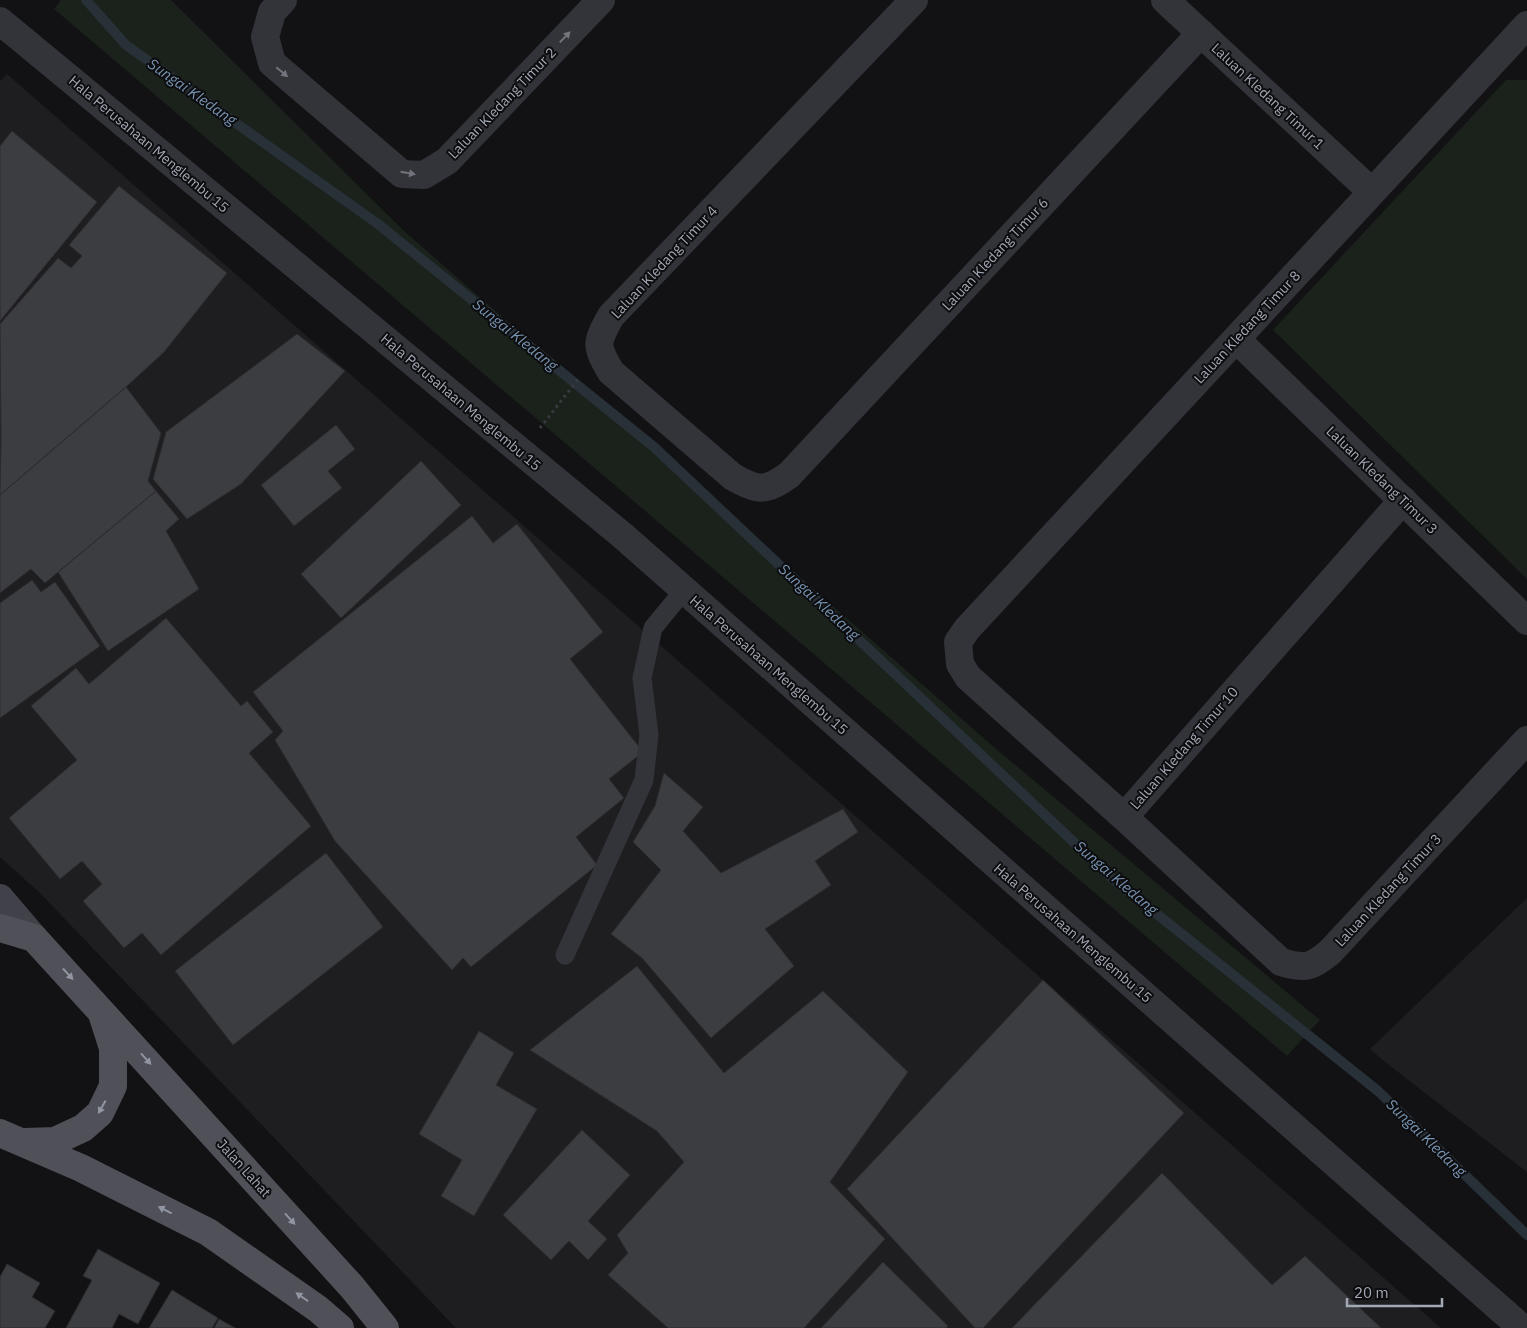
<svg xmlns="http://www.w3.org/2000/svg" width="1527" height="1328" font-family="'IBM Plex Sans',sans-serif">
<rect width="100%" height="100%" fill="#121214"/>
<!-- built -->
<path fill="#1e1e21" d="M7,74L1441,1328H456L40,893L0,857V81Z
M1527,898V1172L1385,1062L1370,1049Z"/>
<!-- green -->
<path fill="#1a221b" d="M61,0H171L404,231L995,748L1320,1020L1287,1056L54,9Z
M1506,80H1527V579L1273,330Z"/>
<g fill="none" stroke-linecap="round" stroke-linejoin="round">
<!-- stream -->
<path stroke="#283038" stroke-width="10" d="M86,0L126,45L378,224L654,447L1113,879L1378,1091L1527,1235"/>
</g>
<!-- building -->
<path fill="#3c3d41" stroke="#2c2c30" d="M12,131L97,202L0,321V146Z
M119,186L227,273L164,352L126,387L0,495L1,440L0,324L58,258L71,268L82,256L69,245Z
M297,334L345,371L241,484L187,519L153,479L166,432Z
M126,387L161,433L148,481L156,491L45,583L31,569L0,593V495Z
M336,425L355,449L328,471L342,488L294,526L261,485Z
M421,461L461,505L341,618L301,574Z
M156,491L179,519L166,531L199,589L108,651L58,572Z
M472,516L493,543L517,524L603,632L570,659L643,752L609,779L624,798L576,837L597,865L471,967L463,958L452,970L335,841L275,740L283,731L253,692Z
M32,580L41,592L55,582L100,646L0,718V603Z
M166,618L241,706L247,701L273,732L249,753L311,826L161,955L142,933L124,948L83,901L102,884L82,861L60,879L9,818L77,760L31,706L76,668L89,684Z
M664,773L703,807L683,831L721,873L843,809L858,832L815,861L831,885L765,929L794,966L711,1038L642,958L611,934L661,870L633,842L655,806Z
M326,853L383,927L233,1045L175,971Z
M637,966L724,1073L823,991L908,1072L830,1182L885,1239L804,1328H668L608,1275L628,1253L617,1235L684,1162L657,1131L530,1050Z
M1043,980L1184,1113L983,1328H975L847,1189Z
M479,1031L514,1053L496,1085L537,1109L474,1216L441,1196L462,1160L419,1134Z
M582,1130L630,1175L588,1221L607,1239L588,1260L569,1241L551,1260L503,1215Z
M1162,1173L1272,1285L1305,1256L1381,1328H1012Z
M98,1249L160,1283L138,1324L119,1314L112,1328H66L92,1280L83,1276Z
M883,1262L948,1326L946,1328H821Z
M7,1264L40,1283L32,1297L55,1311L45,1328H0V1277Z
M172,1290L218,1318L212,1328H149Z
M219,1319L235,1328H214Z"/>
<g fill="none" stroke-linecap="round" stroke-linejoin="round">
<!-- path -->
<path stroke="#393b40" stroke-width="3" stroke-dasharray="2.5 4" stroke-linecap="butt" d="M540,428L579,378"/>
<!-- service -->
<path stroke="#333439" stroke-width="19" d="M565,955L644,780L649,735L642,678L653,628L684,590"/>
<!-- minor -->
<path stroke="#333439" stroke-width="28" d="M283,0L272,12L265,37L272,63L402,174L424,175L447,161L601,0
M914,0L611,316C596,343 595,345 611,372L733,477C759,491 765,492 789,475L1201,33
M1165,0L1372,192
M0,21L623,536L1522,1328
M1236,339L1527,621
M1403,500L1124,817L1281,962C1305,969 1311,968 1330,952L1527,740
M1124,817L968,677L960,664L958,642L967,629L1527,25"/>
<!-- secondary -->
<path stroke="#414249" stroke-width="28" d="M0,898L34,938"/>
<!-- primary -->
<path stroke="#4f5058" stroke-width="28" d="M0,928L34,938L352,1287L385,1328
M0,1133L81,1168L208,1232L318,1309L340,1328
M25,1142L55,1141L83,1128L100,1113L113,1086V1048L103,1017"/>
</g>
<!-- one-way arrows -->
<defs><path id="oneway-solid" d="M-6-.8H1V-3.2L6.5 0L1 3.2V.8H-6Z" transform="scale(1.25)"/></defs>
<g fill="#71747d">
<use href="#oneway-solid" transform="translate(565 37) rotate(-46)"/>
<use href="#oneway-solid" transform="translate(282 72) rotate(40)"/>
<use href="#oneway-solid" transform="translate(408 173) rotate(10)"/>
</g>
<g fill="#9296a2">
<use href="#oneway-solid" transform="translate(68 974) rotate(47)"/>
<use href="#oneway-solid" transform="translate(146 1059) rotate(48)"/>
<use href="#oneway-solid" transform="translate(102 1107) rotate(119)"/>
<use href="#oneway-solid" transform="translate(165 1210) rotate(-153)"/>
<use href="#oneway-solid" transform="translate(290 1219) rotate(48)"/>
<use href="#oneway-solid" transform="translate(302 1297) rotate(-145)"/>
</g>
<g text-anchor="middle" stroke-width="4" stroke-linejoin="round" paint-order="stroke">
<!-- street labels -->
<g font-size="14" fill="#a3a8b5" stroke="#0d0d0f">
<text transform="translate(1268 96) rotate(43)" y="5">Laluan Kledang Timur 1</text>
<text transform="translate(502 103) rotate(-46)" y="5">Laluan Kledang Timur 2</text>
<text transform="translate(149 144) rotate(40)" y="5">Hala Perusahaan Menglembu 15</text>
<text transform="translate(995 254) rotate(-47)" y="5">Laluan Kledang Timur 6</text>
<text transform="translate(664 262) rotate(-47)" y="5">Laluan Kledang Timur 4</text>
<text transform="translate(1247 327) rotate(-47)" y="5">Laluan Kledang Timur 8</text>
<text transform="translate(461 402) rotate(40)" y="5">Hala Perusahaan Menglembu 15</text>
<text transform="translate(1382 480) rotate(44)" y="5">Laluan Kledang Timur 3</text>
<text transform="translate(769 665) rotate(41)" y="5">Hala Perusahaan Menglembu 15</text>
<text transform="translate(1184 748) rotate(-49)" y="5">Laluan Kledang Timur 10</text>
<text transform="translate(1388 890) rotate(-47)" y="5">Laluan Kledang Timur 3</text>
<text transform="translate(1073 933) rotate(41)" y="5">Hala Perusahaan Menglembu 15</text>
<text transform="translate(244 1168) rotate(48)" y="5">Jalan Lahat</text>
</g>
<!-- water labels -->
<g font-size="15" font-style="italic" fill="#7894b2" stroke="#0d0d0f">
<text transform="translate(192 92) rotate(35)" y="5">Sungai Kledang</text>
<text transform="translate(515 335) rotate(39)" y="5">Sungai Kledang</text>
<text transform="translate(819 602) rotate(43)" y="5">Sungai Kledang</text>
<text transform="translate(1116 878) rotate(41)" y="5">Sungai Kledang</text>
<text transform="translate(1426 1138) rotate(44)" y="5">Sungai Kledang</text>
</g>
</g>
<!-- scale -->
<path d="M1347 1298v8h95v-8" fill="none" stroke="#a3a8b5" stroke-width="2.5"/>
<text x="1354" y="1298" font-size="15" fill="#a3a8b5" stroke="#0d0d0f" stroke-width="4" paint-order="stroke">20 m</text>
</svg>
